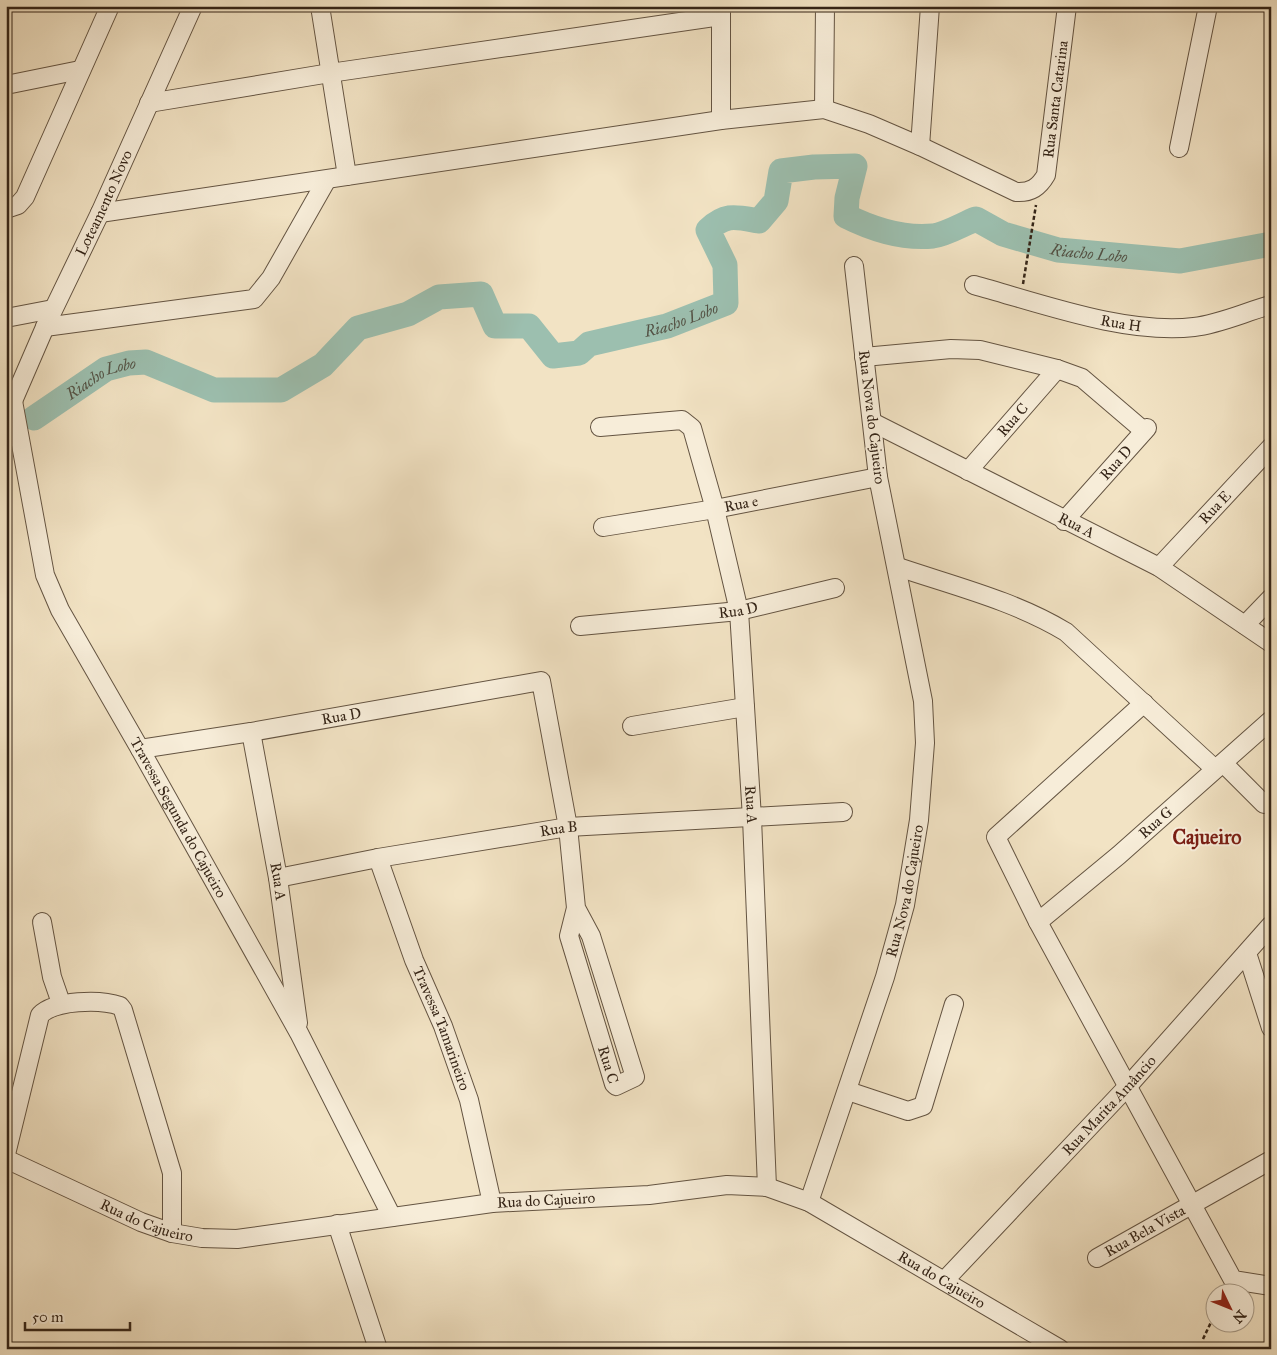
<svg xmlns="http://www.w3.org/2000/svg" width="1277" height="1355" font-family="'IM FELL Great Primer',serif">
<rect width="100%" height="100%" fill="#f2e3c4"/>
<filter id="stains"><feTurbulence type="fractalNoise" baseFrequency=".004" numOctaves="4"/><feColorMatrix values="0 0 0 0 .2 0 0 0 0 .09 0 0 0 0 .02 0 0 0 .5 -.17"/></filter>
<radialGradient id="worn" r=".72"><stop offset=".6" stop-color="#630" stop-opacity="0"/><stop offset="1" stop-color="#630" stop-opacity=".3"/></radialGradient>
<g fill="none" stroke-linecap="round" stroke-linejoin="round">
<!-- river -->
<path stroke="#9cbfaf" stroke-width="25" id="s1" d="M34,418L106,369L129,363L146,362L214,390H281L323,365L358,328L408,314L439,297L481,294L495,326H529L553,356L579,353L589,344L667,326L726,303L725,265L708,230C726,213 736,217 759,221L776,201L781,171L814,167L855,166L847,198L846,216C872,229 903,239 933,236C947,234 963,224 976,219L1003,234L1058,250L1180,261L1271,244"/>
<defs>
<g id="minor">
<path d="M320,6L347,176"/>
<path d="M721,6V120"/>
<path d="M6,85L80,70"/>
<path d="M149,103L330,73L721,16"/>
<path d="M824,109L825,6"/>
<path d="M920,146L930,6"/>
<path d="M1179,148L1208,6"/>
<path d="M6,209L18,205L25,197L110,6"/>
<path id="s2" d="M100,213L721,120L824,109L869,124L920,146L1016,192C1031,193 1039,187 1046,175L1067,6"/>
<path id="s3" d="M974,285C1040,303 1126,335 1194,327C1220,324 1245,312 1271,305"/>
<path d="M6,318L53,309"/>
<path d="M45,327L254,299L271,278L326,181"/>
<path d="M864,357L951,349L980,350L1057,369L1082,378L1144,431"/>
<path id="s4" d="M13,401L45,575L60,610L140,749L299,1033L392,1217"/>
<path id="s5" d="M13,401L45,327L100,213L193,6"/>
<path id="s6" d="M872,422L1159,567L1271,643"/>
<path id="s7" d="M600,427L682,420L692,428L715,509L739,611L752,818L767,1187"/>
<path id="s8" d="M968,471L1057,369"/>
<path id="s9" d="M1064,521L1147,428"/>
<path id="s10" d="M603,527L715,509L878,477"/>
<path d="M898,567C954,586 1015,601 1066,632L1215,769"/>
<path id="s11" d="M1159,567L1271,447"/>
<path d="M1245,625L1271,598"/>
<path id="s12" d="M580,626L739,611L835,588"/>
<path d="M1144,703L996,837L1038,922L1233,1280L1271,1286"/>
<path d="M632,726L745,707"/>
<path id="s13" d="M251,732L278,878L298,1023"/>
<path id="s14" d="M140,749L251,732L541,681L568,827L576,908L569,936L614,1084L616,1086L635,1077L591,936L576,908"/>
<path d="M1223,763L1264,804"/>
<path id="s15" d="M378,858L414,960L443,1026L469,1100L492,1203"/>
<path id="s16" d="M278,878L378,858L568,827L843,812"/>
<path d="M42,922L52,977L61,1003"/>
<path id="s17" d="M1038,922L1119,855L1271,720"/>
<path d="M1247,953L1271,1028"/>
<path d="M848,1091L908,1111L923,1106L954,1004"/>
<path d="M6,1154L40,1015C55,1000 100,999 120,1006L123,1010L172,1173V1233"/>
<path id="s18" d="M6,1159L141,1222L172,1233L202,1238L237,1239L492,1203L649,1195L727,1185L767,1187L809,1202L1060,1349"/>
<path id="s19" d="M809,1202L885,977L905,905L919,820L925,743L923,701L878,477L854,266"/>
<path d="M337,1224L378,1349"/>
<path id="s20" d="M1097,1258L1271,1160"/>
<path id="s21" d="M944,1281L1128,1086L1271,925"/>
</g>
</defs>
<!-- minor casing -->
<use href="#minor" stroke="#645442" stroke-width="20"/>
<!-- path -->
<path stroke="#342417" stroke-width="2.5" stroke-dasharray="4 2.5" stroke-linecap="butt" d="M1023,284L1036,205
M1203,1339L1214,1316"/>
<!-- minor -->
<use href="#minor" stroke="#f7edd9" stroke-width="18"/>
</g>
<g text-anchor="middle" stroke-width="4" stroke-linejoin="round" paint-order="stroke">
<!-- street labels -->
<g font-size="15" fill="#342417" stroke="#f7edd9">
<text dy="5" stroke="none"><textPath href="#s2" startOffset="1054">Rua Santa Catarina</textPath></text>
<text dy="5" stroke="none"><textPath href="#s5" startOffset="218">Loteamento Novo</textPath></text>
<text dy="5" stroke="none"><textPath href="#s3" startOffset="152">Rua H</textPath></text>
<text transform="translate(872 417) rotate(83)" y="5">Rua Nova do Cajueiro</text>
<text dy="5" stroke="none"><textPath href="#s8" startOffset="68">Rua C</textPath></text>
<text dy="5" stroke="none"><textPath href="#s9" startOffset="78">Rua D</textPath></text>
<text dy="5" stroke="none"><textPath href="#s10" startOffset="140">Rua e</textPath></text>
<text dy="5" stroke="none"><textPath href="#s11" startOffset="82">Rua E</textPath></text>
<text dy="5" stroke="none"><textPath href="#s6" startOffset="229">Rua A</textPath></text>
<text dy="5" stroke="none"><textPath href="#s12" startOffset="159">Rua D</textPath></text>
<text dy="5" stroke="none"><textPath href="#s14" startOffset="204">Rua D</textPath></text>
<text dy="5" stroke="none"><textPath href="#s7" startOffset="478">Rua A</textPath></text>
<text dy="5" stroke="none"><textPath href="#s4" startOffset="454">Travessa Segunda do Cajueiro</textPath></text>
<text dy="5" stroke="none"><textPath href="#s17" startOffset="154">Rua G</textPath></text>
<text dy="5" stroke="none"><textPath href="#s16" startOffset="285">Rua B</textPath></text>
<text dy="5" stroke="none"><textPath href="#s13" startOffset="152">Rua A</textPath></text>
<text dy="5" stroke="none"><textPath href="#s19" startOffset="326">Rua Nova do Cajueiro</textPath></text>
<text dy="5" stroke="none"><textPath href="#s15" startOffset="182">Travessa Tamarineiro</textPath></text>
<text dy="5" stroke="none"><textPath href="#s14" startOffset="800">Rua C</textPath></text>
<text dy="5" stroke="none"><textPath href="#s21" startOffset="241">Rua Marita Amâncio</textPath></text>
<text dy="5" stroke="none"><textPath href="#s18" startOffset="559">Rua do Cajueiro</textPath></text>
<text dy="5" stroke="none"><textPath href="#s18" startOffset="154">Rua do Cajueiro</textPath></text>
<text dy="5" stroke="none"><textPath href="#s20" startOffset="55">Rua Bela Vista</textPath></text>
<text dy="5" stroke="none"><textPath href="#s18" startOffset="979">Rua do Cajueiro</textPath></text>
</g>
<!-- water labels -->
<g font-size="16" font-style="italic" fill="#535245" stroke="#f7edd9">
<text dy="6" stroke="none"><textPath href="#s1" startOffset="1358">Riacho Lobo</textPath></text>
<text dy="6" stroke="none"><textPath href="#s1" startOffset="740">Riacho Lobo</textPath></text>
<text dy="6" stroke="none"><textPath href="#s1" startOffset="79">Riacho Lobo</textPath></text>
</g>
<!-- district labels -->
<g font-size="20" font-weight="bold" fill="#7a1f14" stroke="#f7edd9">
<text x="1207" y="844">Cajueiro</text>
</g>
</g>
<!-- margin -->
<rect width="1277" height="1355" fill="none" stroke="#f2e3c4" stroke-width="25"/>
<rect x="8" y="8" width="1262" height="1340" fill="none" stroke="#342417" stroke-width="2.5"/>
<rect x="12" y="12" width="1252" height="1330" fill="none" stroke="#342417"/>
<!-- north arrow -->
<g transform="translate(1230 1308) rotate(133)"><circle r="24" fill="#f7edd9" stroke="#a99d8b"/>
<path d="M0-4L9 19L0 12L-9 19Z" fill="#8f2418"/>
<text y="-8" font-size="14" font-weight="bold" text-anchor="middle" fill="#342417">N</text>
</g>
<!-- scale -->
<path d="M25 1322v8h105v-8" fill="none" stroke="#342417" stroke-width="2.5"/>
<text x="32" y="1322" font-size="15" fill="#342417" stroke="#f7edd9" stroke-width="4" paint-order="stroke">50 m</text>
<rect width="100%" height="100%" filter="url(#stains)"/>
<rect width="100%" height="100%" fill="url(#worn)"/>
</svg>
